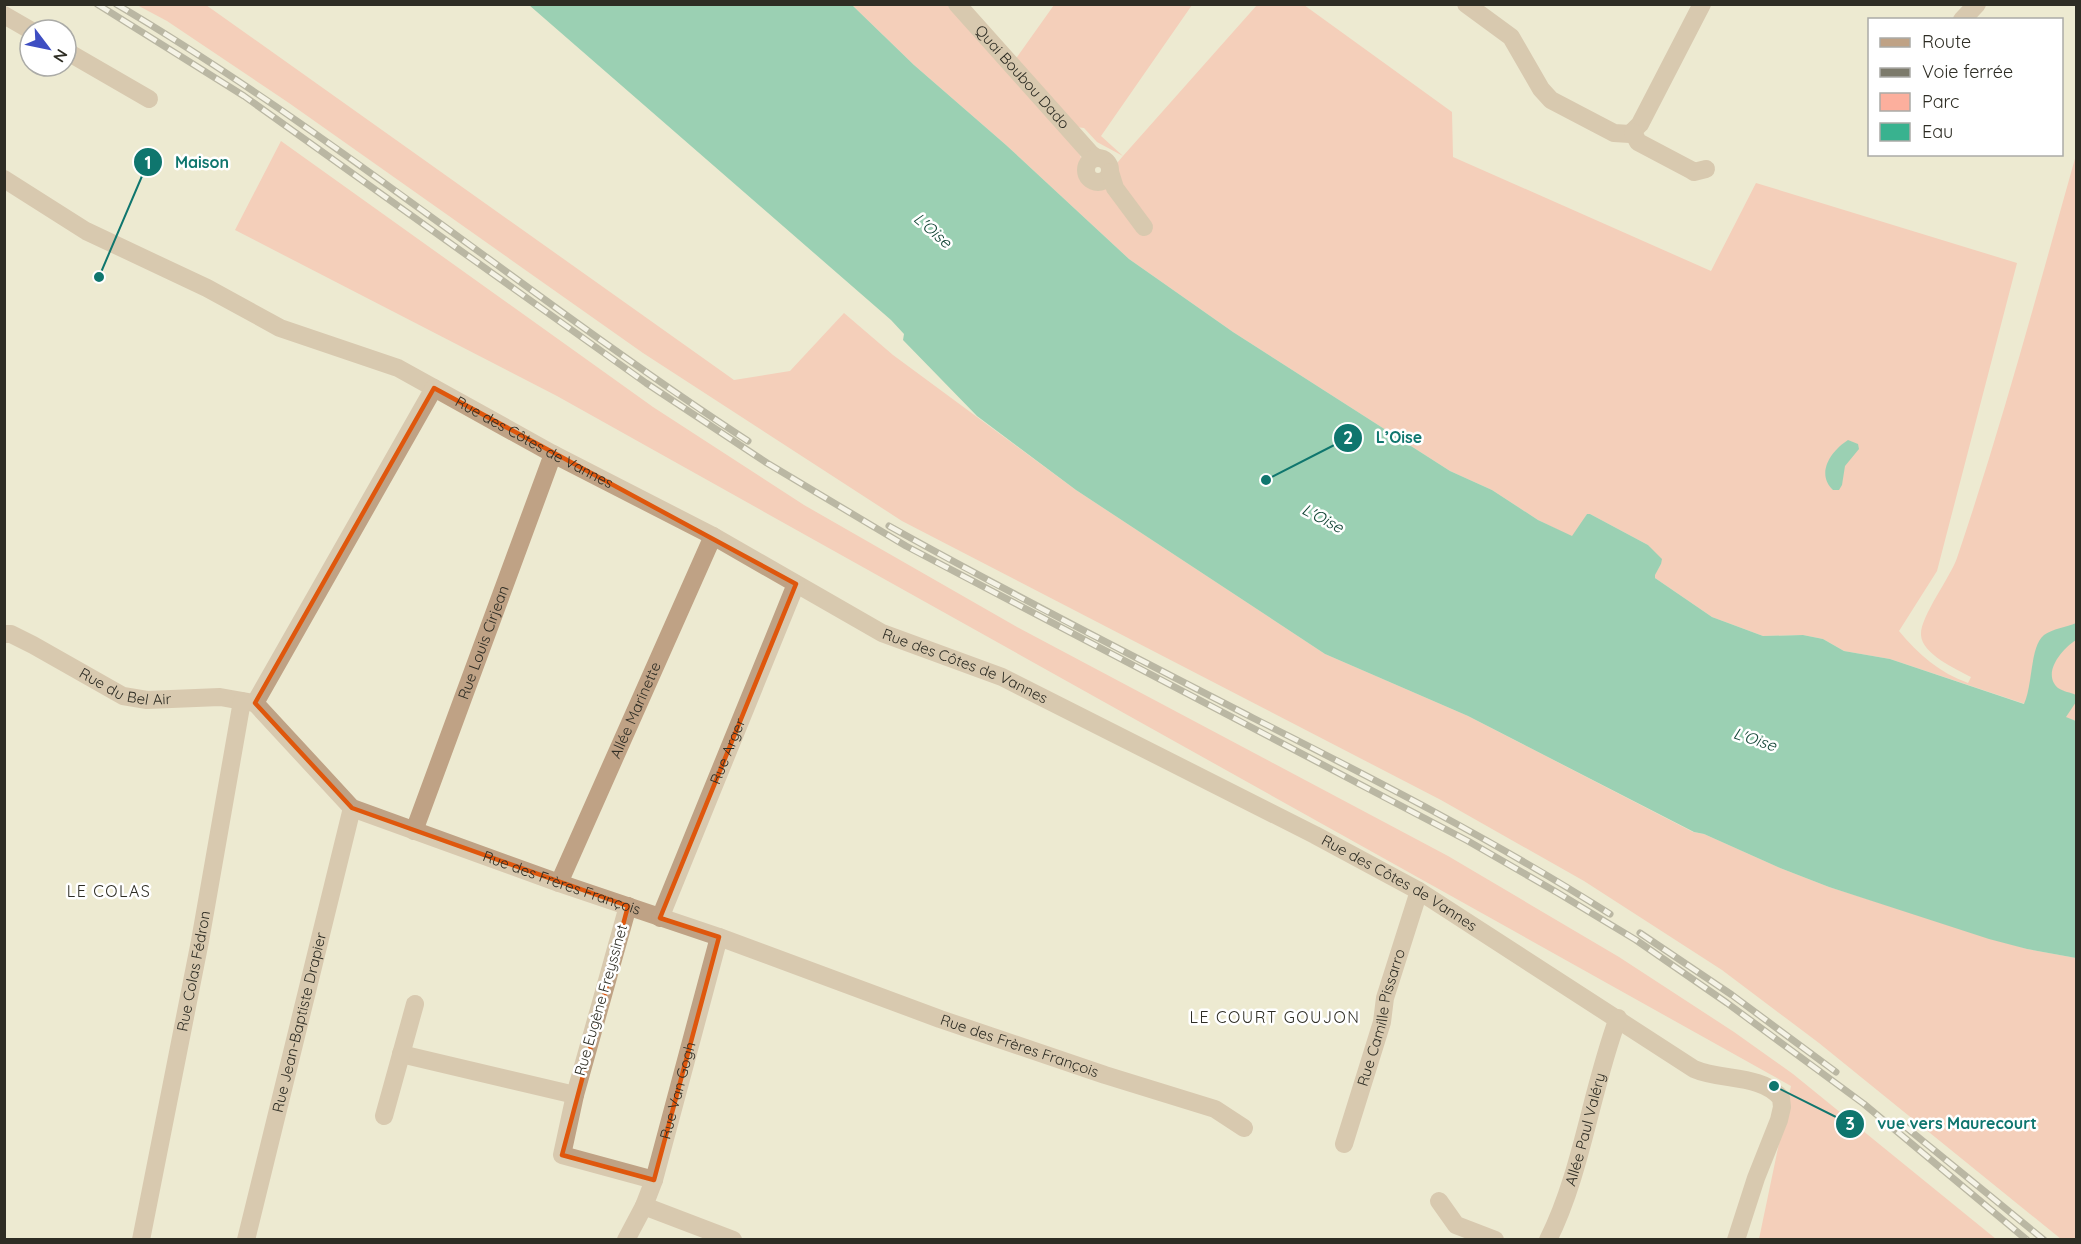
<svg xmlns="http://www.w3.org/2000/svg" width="2081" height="1244" font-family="Quicksand,sans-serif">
<rect width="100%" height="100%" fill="#edead1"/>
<!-- green -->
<path fill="#fcaf9d" d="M137,5H206L734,380L790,371L844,313L893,355L1076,490L1325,654L1468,716L1693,832L1704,834L1780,868L1829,887L2027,949L2076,958V1239H2061L1819,1043L1722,970L1584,881L1441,800L902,521L643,353L289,103L167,21Z
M852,5H948L1077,148C1078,151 1080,154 1081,158C1084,172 1076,181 1096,188L1123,156L1097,142L1084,128L1067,126L1012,64L1054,5H1192L1101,136L1123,156L1257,5H1304L1452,112L1453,157L1711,271L1756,183L2017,263L1937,571L1899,631C1918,654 1940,673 1968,683L1971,677C1956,669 1922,654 1921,635C1920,617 1950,578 1957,558C2002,425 2038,290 2076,155V721L1890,659L1844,651L1823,639L1803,635L1763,636L1712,617L1655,578L1654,576L1661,564L1648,545L1590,514H1587L1574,536H1570L1538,520L1492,490L1450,471L1233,332L1129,259L1006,145L914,65Z
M281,141L653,407L804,505L1017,627L1448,856L1619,957L1734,1032L1793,1074L1996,1239H1759L1791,1086L557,396L235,230Z"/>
<!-- water -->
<path fill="#39b28f" d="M529,5H852L914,65L1006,145L1129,259L1233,332L1450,471L1492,490L1538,520L1572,536L1587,514H1590L1648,545L1662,559L1661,564L1655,575V578L1712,617L1763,636L1803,635L1823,639L1844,651L1890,659L2024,704C2033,684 2030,646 2044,635C2052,629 2067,627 2076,623V640C2063,648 2041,673 2058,688C2064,692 2070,692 2076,695V702L2066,717L2076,721V958L2027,949L1989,939L1829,887L1780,868L1704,834L1694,832L1468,716L1325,654L1076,490L977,416L903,340L904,334L891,320Z
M1848,440L1858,444L1859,449L1845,466L1842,485L1839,490H1833C1815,473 1832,450 1848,440Z"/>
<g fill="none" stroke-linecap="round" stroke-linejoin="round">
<!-- street -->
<g stroke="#bfa285" stroke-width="18">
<path id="s1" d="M957,4L1091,154L1097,158"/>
<path d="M1466,4L1511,37L1541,89L1551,100L1614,133L1630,134L1640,124L1702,4"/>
<path d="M4,15L30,30"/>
<path d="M1962,20L1977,4"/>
<path d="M66,51L149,99"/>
<path d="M1633,132L1638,142L1691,170L1694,172L1706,169"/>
<circle cx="1098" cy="170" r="12"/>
<path d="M1110,172L1115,188L1144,227"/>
<path id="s2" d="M4,179L86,231L207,288L280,328L398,368L553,454L713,536L882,633L1002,677L1315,835L1419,891L1694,1069C1721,1081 1761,1074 1781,1098L1782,1107L1779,1120L1756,1178L1736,1240"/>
<path id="s3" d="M434,388L255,703L352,808L559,883L719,937L940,1019L1105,1075L1215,1109L1244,1128"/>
<path id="s4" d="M4,634H11L33,645L123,696L147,700L220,697L254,703"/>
<path id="s5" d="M414,831L553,454"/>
<path id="s6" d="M559,883L713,536"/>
<path d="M628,906L575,1095L562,1155L654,1180"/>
<path id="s7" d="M660,918L796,584"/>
<path d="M401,1054L575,1095"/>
<path d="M384,1116L415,1004"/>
<path id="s8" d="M1344,1144L1382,1022L1385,998L1419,891"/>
<path d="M1439,1201L1456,1225L1495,1240"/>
<path d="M644,1206L733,1240"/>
<path id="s9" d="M141,1240L200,941L242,701"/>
<path id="s10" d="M246,1240L352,808"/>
<path id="s11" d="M626,1240L644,1206L654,1180L719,937"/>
<path id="s12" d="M1548,1240C1582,1172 1591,1090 1618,1018"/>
</g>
<defs>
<path id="rail" d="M97,4L244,96L646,383L767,463L906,546L1468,841L1558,893L1636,940L1727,1003L1864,1104L2027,1240
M116,4C336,134 533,301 748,441
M889,526C1009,593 1131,655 1253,718C1374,779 1495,841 1610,914
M1640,933L1732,995L1836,1072
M1902,1124L2044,1240"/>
</defs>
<!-- rail casing -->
<use href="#rail" stroke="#7c7a6b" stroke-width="7"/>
<!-- rail -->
<use href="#rail" stroke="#fff" stroke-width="4.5" stroke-dasharray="14" stroke-linecap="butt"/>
</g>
<!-- marked area -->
<path d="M0 0H2081V1244H0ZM434,388L796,584L660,918L719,937L654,1180L562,1155L628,906L352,808L255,703Z" fill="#edead1" fill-opacity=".55" fill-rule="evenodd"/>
<path fill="none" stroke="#df570d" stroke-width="4.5" stroke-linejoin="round" d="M434,388L796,584L660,918L719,937L654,1180L562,1155L628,906L352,808L255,703Z"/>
<g text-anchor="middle" stroke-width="5" stroke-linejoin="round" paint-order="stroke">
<!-- street labels -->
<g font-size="15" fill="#2e2d24" stroke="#fff">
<text dy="5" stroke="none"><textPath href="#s1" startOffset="98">Quai Boubou Dado</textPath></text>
<text dy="5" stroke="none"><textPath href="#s2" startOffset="594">Rue des Côtes de Vannes</textPath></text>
<text dy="5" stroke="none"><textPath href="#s5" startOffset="201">Rue Louis Cirjean</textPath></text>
<text dy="5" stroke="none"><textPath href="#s2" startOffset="1080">Rue des Côtes de Vannes</textPath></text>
<text dy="5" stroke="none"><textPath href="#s4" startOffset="135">Rue du Bel Air</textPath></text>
<text dy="5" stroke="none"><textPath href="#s6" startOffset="189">Allée Marinette</textPath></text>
<text dy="5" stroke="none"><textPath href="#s7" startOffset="180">Rue Arger</textPath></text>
<text dy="5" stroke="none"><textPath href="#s3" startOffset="728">Rue des Frères François</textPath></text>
<text dy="5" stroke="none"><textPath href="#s2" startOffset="1566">Rue des Côtes de Vannes</textPath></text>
<text dy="5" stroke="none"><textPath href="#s9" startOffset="274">Rue Colas Fédron</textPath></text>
<text transform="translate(601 1000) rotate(-74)" y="5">Rue Eugène Freyssinet</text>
<text dy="5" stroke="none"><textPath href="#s8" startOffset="132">Rue Camille Pissarro</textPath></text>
<text dy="5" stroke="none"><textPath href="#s10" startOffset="224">Rue Jean-Baptiste Drapier</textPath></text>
<text dy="5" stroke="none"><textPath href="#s3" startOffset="1214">Rue des Frères François</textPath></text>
<text dy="5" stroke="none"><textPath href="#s11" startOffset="159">Rue Van Gogh</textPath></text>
<text dy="5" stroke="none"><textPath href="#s12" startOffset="117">Allée Paul Valéry</textPath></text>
</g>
<!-- water labels -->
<g font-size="16" font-style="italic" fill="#134536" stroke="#fff">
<text transform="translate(933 230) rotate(41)" y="6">L'Oise</text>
<text transform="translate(1323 518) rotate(28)" y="6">L'Oise</text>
<text transform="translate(1755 739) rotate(18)" y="6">L'Oise</text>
</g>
<!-- neighbourhood labels -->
<g font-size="16" letter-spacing="1.5" fill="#2e2d24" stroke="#fff">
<text x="109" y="897">LE COLAS</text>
<text x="1275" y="1023">LE COURT GOUJON</text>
</g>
</g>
<!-- callouts -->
<path fill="none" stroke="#0f766e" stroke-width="2" d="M99 277L148 162M1266 480L1348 438M1774 1086L1850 1124"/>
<g fill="#0f766e" stroke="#fff" stroke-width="2">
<circle cx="99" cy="277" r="6"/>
<circle cx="1266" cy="480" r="6"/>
<circle cx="1774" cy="1086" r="6"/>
<circle cx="148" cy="162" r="15"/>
<circle cx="1348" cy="438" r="15"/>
<circle cx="1850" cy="1124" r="15"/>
</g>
<g font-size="18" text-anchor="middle" font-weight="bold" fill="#fff">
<text x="148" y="169">1</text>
<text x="1348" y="444">2</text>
<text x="1850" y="1130">3</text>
</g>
<g font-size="16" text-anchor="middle" font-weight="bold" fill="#0f766e" stroke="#fff" stroke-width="5" stroke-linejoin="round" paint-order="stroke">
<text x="202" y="168">Maison</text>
<text x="1399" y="443">L’Oise</text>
<text x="1957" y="1129">vue vers Maurecourt</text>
</g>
<!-- border -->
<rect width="2081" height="1244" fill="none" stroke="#2e2d24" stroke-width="12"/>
<!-- legend -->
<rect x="1868" y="18" width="195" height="138" fill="#ffffff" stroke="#ababa7" stroke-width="1.5"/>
<rect x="1880" y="38" width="30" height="9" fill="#bfa285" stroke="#ababa7" stroke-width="1.5"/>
<text x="1922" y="48" font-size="18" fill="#2e2d24">Route</text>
<rect x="1880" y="68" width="30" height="9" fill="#7c7a6b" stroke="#ababa7" stroke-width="1.5"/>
<text x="1922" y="78" font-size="18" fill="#2e2d24">Voie ferrée</text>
<rect x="1880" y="93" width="30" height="18" fill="#fcaf9d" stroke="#ababa7" stroke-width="1.5"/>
<text x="1922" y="108" font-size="18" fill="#2e2d24">Parc</text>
<rect x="1880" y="123" width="30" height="18" fill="#39b28f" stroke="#ababa7" stroke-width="1.5"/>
<text x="1922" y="138" font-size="18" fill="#2e2d24">Eau</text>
<!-- north arrow -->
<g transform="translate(48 48) rotate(122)"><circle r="28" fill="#ffffff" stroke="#ababa7" stroke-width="1.5"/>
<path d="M0-4.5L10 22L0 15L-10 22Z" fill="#3e4ec2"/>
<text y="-9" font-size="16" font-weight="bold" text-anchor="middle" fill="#2e2d24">N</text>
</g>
</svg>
